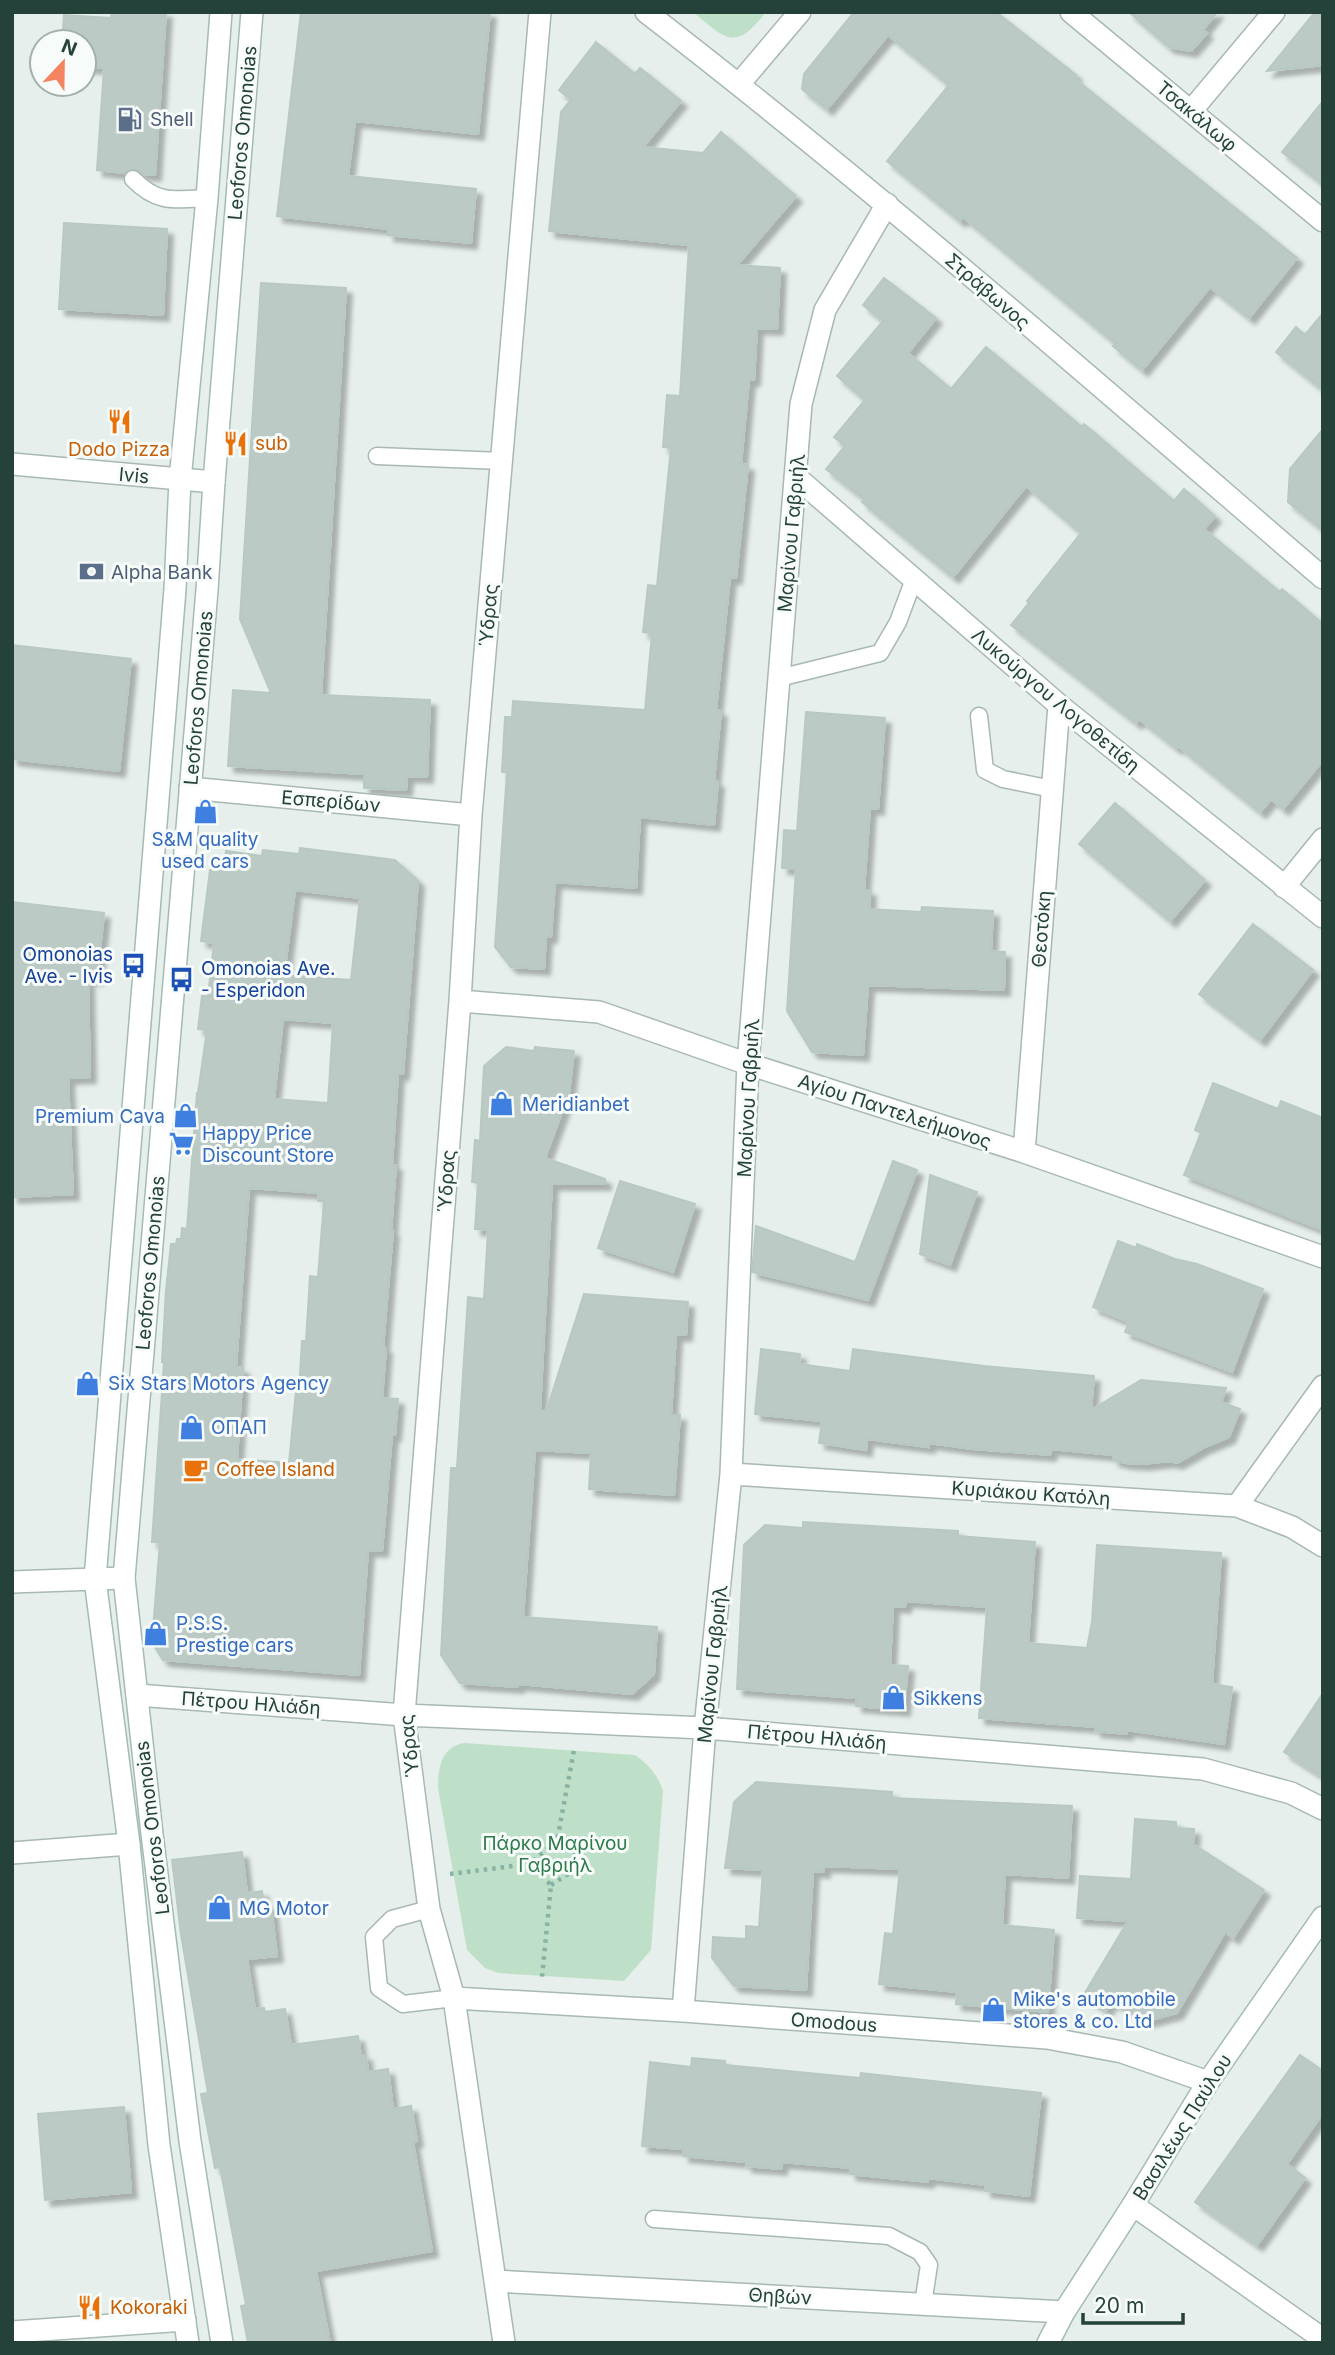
<svg xmlns="http://www.w3.org/2000/svg" width="1335" height="2355" font-family="Inter,sans-serif">
<defs>
<filter id="shadow"><feDropShadow dx="6" dy="6" stdDeviation="2" flood-color="#0004"/></filter>
</defs>
<rect width="100%" height="100%" fill="#e6efeb"/>
<!-- green -->
<path fill="#bfe0c8" d="M693,12H766C735,52 727,40 693,12Z
M464,1743L635,1755C648,1764 658,1775 663,1791L651,1950L624,1981L498,1973L485,1968L467,1950L438,1788C438,1768 441,1747 464,1743Z"/>
<!-- building -->
<path fill="#bbcac4" stroke="#b8c9c2" stroke-width="2" fill-rule="evenodd" filter="url(#shadow)" d="M112,12H166L155,175L143,174L135,169L125,173L97,170L104,68L84,67V42H62L64,15L111,18Z
M301,12H490L478,134L355,121L348,176L476,189L471,243L388,235L389,229L277,216Z
M854,12H996L1076,75L1074,78L1297,258L1249,318L1210,287L1142,370L1113,346L1115,343L963,217L960,221L887,161L949,85L888,35L827,109L802,89L804,74Z
M1129,12H1217L1203,30L1207,33L1191,51L1169,47Z
M1315,12H1323V65L1267,71Z
M596,42L635,74L640,68L681,101L643,147L703,153L721,132L796,196L737,265L780,268L777,329L757,328L754,380H749L741,464L748,465L736,578H730L716,710L721,711L714,781L718,782L714,825L640,817L636,888L555,882L551,937H546L544,969L511,967L495,947L507,772H502L505,717H512L513,701L645,710L652,633L643,632L648,585L657,586L671,448L663,447L667,395L680,396L689,245L549,231L561,112L571,100L559,90Z
M1323,101V184L1282,152Z
M64,223L167,229L163,315L59,309Z
M884,278L936,318L908,353L951,389L986,347L1082,427L1084,424L1174,501L1184,489L1215,516L1204,529L1280,592L1282,589L1323,624V760L1283,809L1271,799L1260,812L1178,746L1176,748L1139,719L1136,723L1011,625L1029,603L1027,601L1081,533L1026,486L953,577L862,502L864,499L826,469L845,446L834,437L865,400L837,376L883,321L863,305Z
M261,283L346,288L321,695L430,700L427,777L407,776L406,790L364,788V774L228,766L233,690L271,693L240,619Z
M1323,313V390L1276,352L1296,327L1305,335Z
M1323,429V530L1288,502L1290,469Z
M12,645L131,659L119,771L12,759Z
M806,712L885,718L878,809L870,808L864,890H870L869,909L921,912L922,907L993,911L991,951L1005,952L1004,990L868,985L863,1055L812,1052L787,1011L796,869L782,868L784,830L797,831Z
M1115,803L1205,880L1170,921L1079,844Z
M300,848L395,860L418,881L403,1074H398L392,1165H396L391,1231H393L383,1347L386,1348L382,1398L398,1399L395,1435H392L382,1551L368,1550L359,1675L163,1660L152,1642L160,1542H152L164,1362H162L166,1290L171,1244H176L177,1239H181L182,1228L187,1229L197,1093H198L207,1030L198,1029L202,996H208L214,943L201,941L210,870L225,859L226,851L262,856L263,850L299,854ZM295,890L360,898L351,980L284,975ZM283,1019L333,1023L328,1103L274,1099ZM249,1188L319,1193L318,1201H324L318,1277L310,1276L306,1341H302L299,1391H296L289,1463L237,1459L243,1368L236,1367Z
M12,902L104,913L97,979L88,978L90,1077L68,1078L73,1194L12,1197Z
M1253,924L1313,970L1260,1040L1199,994Z
M506,1047L534,1051L535,1047L574,1051L569,1093L545,1158L605,1179V1184H552L540,1411L546,1412L584,1294L688,1302L686,1335H676L671,1415H680L674,1495L589,1489L591,1453L535,1450L523,1617L657,1627L654,1674L632,1694L518,1684V1687L460,1683L441,1655L451,1468H457L468,1297L484,1299L488,1230L475,1229L478,1183L472,1182L475,1140L480,1141L484,1066Z
M1213,1083L1278,1109L1281,1101L1323,1118V1230L1184,1175L1201,1133L1195,1130Z
M893,1161L917,1170L868,1300L752,1272L756,1226L855,1262Z
M930,1175L977,1192L950,1265L920,1254Z
M620,1181L695,1204L673,1272L598,1248Z
M1118,1241L1136,1248L1137,1244L1175,1259L1197,1264L1263,1289L1232,1372L1125,1332L1129,1322L1093,1307Z
M761,1349L800,1354L799,1364L850,1371L853,1349L984,1366L1094,1376L1091,1410L1141,1380L1226,1388L1221,1402L1240,1409L1229,1437L1205,1447L1177,1463L1169,1461L1143,1464L1126,1463L1113,1460V1455L1051,1449L1050,1455L973,1449L929,1443V1447L867,1439L866,1450L819,1443L822,1421L755,1414Z
M803,1522L958,1531V1536L1035,1542L1028,1643L1087,1648L1092,1622L1097,1545L1221,1553L1212,1684L1232,1687L1224,1744L1127,1730V1734L1095,1731L1096,1727L979,1718L987,1607L906,1601L905,1607L893,1606L890,1665L908,1666L904,1710L856,1706L857,1698L737,1689L744,1545L765,1525L803,1528Z
M1323,1693V1777L1284,1752Z
M756,1782L892,1792V1798L1072,1806L1068,1878L1005,1874L1002,1925L1054,1930L1048,2012L956,2004L957,1992L879,1984L885,1933L893,1934L900,1869L824,1866V1872L813,1871L806,1990L734,1986L712,1958L713,1937L746,1939V1926L759,1927L763,1870L725,1868L734,1802Z
M1135,1819L1176,1822V1828L1194,1829L1193,1844L1264,1890L1233,1938L1225,1932L1177,2013L1147,2021L1112,2001L1106,2010L1083,1996L1128,1921L1077,1918L1080,1876L1131,1879Z
M242,1852L247,1893L262,1891L264,1905H271L277,1956L247,1959L255,2009L264,2008L265,2012L285,2009L291,2045L358,2036L361,2056L366,2055L368,2072L388,2069L393,2109L411,2106L417,2141L413,2142L432,2251L316,2271L330,2343H248L241,2306L246,2305L220,2167L215,2168L201,2094L208,2093L181,1934L172,1860Z
M1300,2055L1323,2071V2113L1287,2164L1305,2178L1257,2245L1195,2202Z
M692,2058L725,2061V2065L860,2078L861,2073L1041,2093L1029,2196L985,2191L986,2185L928,2178V2182L850,2174L851,2168L782,2162L781,2169L746,2166L747,2162L683,2156L684,2149L642,2146L650,2062L691,2067Z
M124,2107L131,2192L45,2200L38,2114Z"/>
<g fill="none" stroke-linecap="round" stroke-linejoin="round">
<defs>
<path id="lane" d="M133,179C157,204 175,200 207,198
M377,456L502,461
M779,678L880,653L898,622L914,579
M979,716L985,770L1003,779L1052,789
M429,1909L392,1919L374,1937L379,1988L403,2004L454,1998
M654,2219L889,2236L920,2252L929,2265L923,2304"/>
<path id="street" d="M646,12C879,192 1100,386 1323,578
M1071,12L1323,221
M739,84L800,12
M1191,111L1274,12
M12,464L214,482
M795,476L1059,705L1323,917
M190,788L471,815
M1284,887L1323,839
M460,1001L599,1012L748,1064L1024,1152L1323,1257
M1024,1152L1059,705
M731,1474L1237,1506L1292,1527L1323,1546
M1237,1506L1323,1386
M12,1582L124,1578
M137,1695L404,1715L705,1728L1203,1769L1291,1793L1323,1809
M12,1853L129,1844
M454,1998L683,2011L1047,2038L1122,2052L1208,2082
M683,2011L705,1728L731,1474L748,1064L801,404L825,310L887,204
M1133,2205L1323,2339
M496,2281L1064,2312
M12,2332L185,2320
M504,2343L454,1998L429,1909L404,1715L460,1001L471,815L540,12"/>
<path id="secondary" d="M188,2343L159,2145L129,1844L95,1579L175,589L180,480L207,198L221,12
M222,2343L190,2141L152,1834L124,1578L207,590L214,482L252,12
M1048,2343L1064,2312L1133,2205L1208,2082L1323,1917"/>
</defs>
<!-- lane casing -->
<use href="#lane" stroke="#a8b8b2" stroke-width="19"/>
<!-- street casing -->
<use href="#street" stroke="#a8b8b2" stroke-width="24"/>
<!-- secondary casing -->
<use href="#secondary" stroke="#a4bbb3" stroke-width="24"/>
<!-- path -->
<path stroke="#86b3a5" stroke-width="4.5" stroke-dasharray="3.5 5" stroke-linecap="butt" d="M529,1864L551,1885L542,1977
M450,1874L529,1864L557,1841L574,1750
M551,1885L584,1864L557,1841"/>
<!-- lane -->
<use href="#lane" stroke="#fff" stroke-width="16"/>
<!-- street -->
<use href="#street" stroke="#fff" stroke-width="21"/>
<!-- secondary -->
<use href="#secondary" stroke="#fff" stroke-width="21"/>
</g>
<!-- icons -->
<defs>
<symbol id="fuel-bare" viewBox="-9 -9 18 18"><path d="M-5.5-6h7V0h2V4h1.3V-2.5L3-4.5l.8-.8L6-3V5H2.5V1h-1V6h-7ZM-4.2-4.7v3.2H.2V-4.7Z" fill="#5c6f8a" stroke="#f7fbf9" stroke-width="2.5" paint-order="stroke"/></symbol>
<symbol id="restaurant-bare" viewBox="-9 -9 18 18"><path d="M-5-6h1v4h1v-4h1v4h1v-4h1v5L-1.5 .5V6h-2V.5L-5-1ZM5-6V6H3V1.5H1.5Q1.5-4 5-6Z" fill="#e8710a" stroke="#f7fbf9" stroke-width="2.5" paint-order="stroke"/></symbol>
<symbol id="bank-bare" viewBox="-9 -9 18 18"><path d="M-6-4H6V4H-6ZM0-2.3a2.3 2.3 0 1 0 0 4.6a2.3 2.3 0 1 0 0-4.6Z" fill="#5c6f8a" stroke="#f7fbf9" stroke-width="2.5" paint-order="stroke"/></symbol>
<symbol id="shop-bare" viewBox="-9 -9 18 18"><path d="M-5-2.5h2.3a2.7 3.5 0 0 1 5.4 0H5L5.5 6h-11ZM-1.5-2.5h3a1.5 2.3 0 0 0-3 0Z" fill="#3f7fe0" stroke="#f7fbf9" stroke-width="2.5" paint-order="stroke"/></symbol>
<symbol id="bus-bare" viewBox="-9 -9 18 18"><path d="M-5-6H5V4H4V6H2V4H-2V6H-4V4H-5ZM-3.5-4V0h7V-4ZM-3.5 1.2v1.5H-2V1.2ZM2 1.2v1.5H3.5V1.2Z" fill="#1a4fb4" stroke="#f7fbf9" stroke-width="2.5" paint-order="stroke"/></symbol>
<symbol id="supermarket-bare" viewBox="-9 -9 18 18"><path d="M-6-5.5h2.5l.6 2H6L4.5 2H-2.5L-4.4-4H-6ZM-1.5 3.2a1.3 1.3 0 1 0 .1 0ZM3 3.2a1.3 1.3 0 1 0 .1 0Z" fill="#3f7fe0" stroke="#f7fbf9" stroke-width="2.5" paint-order="stroke"/></symbol>
<symbol id="cafe-bare" viewBox="-9 -9 18 18"><path d="M-5.5-4.5H6V0H3Q3 3.5 0 3.5H-2.5Q-5.5 3.5-5.5 0ZM3-3.2v2h1.7v-2ZM-6 4.5H4V6H-6Z" fill="#e8710a" stroke="#f7fbf9" stroke-width="2.5" paint-order="stroke"/></symbol>
</defs>
<g fill-rule="evenodd">
<use href="#fuel-bare" x="112" y="102" width="35" height="35"/>
<use href="#restaurant-bare" x="102" y="404" width="35" height="35"/>
<use href="#restaurant-bare" x="218" y="426" width="35" height="35"/>
<use href="#bank-bare" x="74" y="554" width="35" height="35"/>
<use href="#shop-bare" x="188" y="794" width="35" height="35"/>
<use href="#bus-bare" x="116" y="948" width="35" height="35"/>
<use href="#bus-bare" x="164" y="962" width="35" height="35"/>
<use href="#shop-bare" x="484" y="1086" width="35" height="35"/>
<use href="#shop-bare" x="168" y="1098" width="35" height="35"/>
<use href="#supermarket-bare" x="164" y="1126" width="35" height="35"/>
<use href="#shop-bare" x="70" y="1366" width="35" height="35"/>
<use href="#shop-bare" x="174" y="1410" width="35" height="35"/>
<use href="#cafe-bare" x="178" y="1452" width="35" height="35"/>
<use href="#shop-bare" x="138" y="1616" width="35" height="35"/>
<use href="#shop-bare" x="876" y="1680" width="35" height="35"/>
<use href="#shop-bare" x="202" y="1890" width="35" height="35"/>
<use href="#shop-bare" x="976" y="1992" width="35" height="35"/>
<use href="#restaurant-bare" x="72" y="2290" width="35" height="35"/>
</g>
<g text-anchor="middle" stroke-width="6" stroke-linejoin="round" paint-order="stroke">
<!-- street labels -->
<g font-size="19" fill="#24423a" stroke="#f7fbf9">
<text transform="translate(1197 116) rotate(40)" y="7">Τσακάλωφ</text>
<text transform="translate(242 133) rotate(-85)" y="7">Leoforos Omonoias</text>
<text transform="translate(988 291) rotate(41)" y="7">Στράβωνος</text>
<text transform="translate(134 475) rotate(5)" y="7">Ivis</text>
<text transform="translate(791 533) rotate(-85)" y="7">Μαρίνου Γαβριήλ</text>
<text transform="translate(488 615) rotate(-85)" y="7">Ύδρας</text>
<text transform="translate(198 698) rotate(-85)" y="7">Leoforos Omonoias</text>
<text transform="translate(1056 700) rotate(40)" y="7">Λυκούργου Λογοθετίδη</text>
<text transform="translate(331 801) rotate(5)" y="7">Εσπερίδων</text>
<text transform="translate(1041 929) rotate(-86)" y="7">Θεοτόκη</text>
<text transform="translate(748 1098) rotate(-87)" y="7">Μαρίνου Γαβριήλ</text>
<text transform="translate(895 1111) rotate(18)" y="7">Αγίου Παντελεήμονος</text>
<text transform="translate(446 1181) rotate(-86)" y="7">Ύδρας</text>
<text transform="translate(150 1263) rotate(-85)" y="7">Leoforos Omonoias</text>
<text transform="translate(1031 1493) rotate(4)" y="7">Κυριάκου Κατόλη</text>
<text transform="translate(712 1664) rotate(-84)" y="7">Μαρίνου Γαβριήλ</text>
<text transform="translate(251 1703) rotate(4)" y="7">Πέτρου Ηλιάδη</text>
<text transform="translate(817 1737) rotate(5)" y="7">Πέτρου Ηλιάδη</text>
<text transform="translate(409 1746) rotate(-96)" y="7">Ύδρας</text>
<text transform="translate(152 1828) rotate(-97)" y="7">Leoforos Omonoias</text>
<text transform="translate(834 2022) rotate(4)" y="7">Omodous</text>
<text transform="translate(1182 2127) rotate(-58)" y="7">Βασιλέως Παύλου</text>
<text transform="translate(780 2296) rotate(3)" y="7">Θηβών</text>
</g>
<!-- service labels -->
<g font-size="19" fill="#4e5e75" stroke="#f7fbf9" text-anchor="start">
<text x="150" y="126">Shell</text>
<text x="111" y="579">Alpha Bank</text>
</g>
<!-- food labels -->
<g font-size="19" fill="#c56008" stroke="#f7fbf9" text-anchor="start">
<text x="255" y="450">sub</text>
<text x="119" y="456" text-anchor="middle">Dodo Pizza</text>
<text x="216" y="1476">Coffee Island</text>
<text x="110" y="2314">Kokoraki</text>
</g>
<!-- shop labels -->
<g font-size="19" fill="#366cbe" stroke="#f7fbf9" text-anchor="start">
<text x="205" y="846" text-anchor="middle">S&amp;M quality<tspan x="205" dy="22">used cars</tspan></text>
<text x="522" y="1111">Meridianbet</text>
<text x="165" y="1123" text-anchor="end">Premium Cava</text>
<text x="202" y="1140">Happy Price<tspan x="202" dy="22">Discount Store</tspan></text>
<text x="108" y="1390">Six Stars Motors Agency</text>
<text x="211" y="1434">ΟΠΑΠ</text>
<text x="176" y="1630">P.S.S.<tspan x="176" dy="22">Prestige cars</tspan></text>
<text x="913" y="1705">Sikkens</text>
<text x="239" y="1915">MG Motor</text>
<text x="1013" y="2006">Mike's automobile<tspan x="1013" dy="22">stores &amp; co. Ltd</tspan></text>
</g>
<!-- transit labels -->
<g font-size="19" fill="#164399" stroke="#f7fbf9" text-anchor="end">
<text x="113" y="961">Omonoias<tspan x="113" dy="22">Ave. - Ivis</tspan></text>
<text x="201" y="975" text-anchor="start">Omonoias Ave.<tspan x="201" dy="22">- Esperidon</tspan></text>
</g>
<!-- park labels -->
<g font-size="19" fill="#2d7a4b" stroke="#f7fbf9">
<text x="555" y="1850">Πάρκο Μαρίνου<tspan x="555" dy="22">Γαβριήλ</tspan></text>
</g>
</g>
<!-- border -->
<rect width="1335" height="2355" fill="none" stroke="#24423a" stroke-width="28"/>
<!-- north arrow -->
<g transform="translate(63 63) rotate(22)"><circle r="33" fill="#f7fbf9" stroke="#a3b1ad" stroke-width="2"/>
<path d="M0-5L12 26L0 18L-12 26Z" fill="#f4845f"/>
<text y="-10" font-size="19" font-weight="bold" text-anchor="middle" fill="#24423a">N</text>
</g>
<!-- scale -->
<path d="M1083 2313v10h100v-10" fill="none" stroke="#24423a" stroke-width="3.5"/>
<text x="1094" y="2313" font-size="21" fill="#24423a" stroke="#f7fbf9" stroke-width="5" paint-order="stroke">20 m</text>
</svg>
